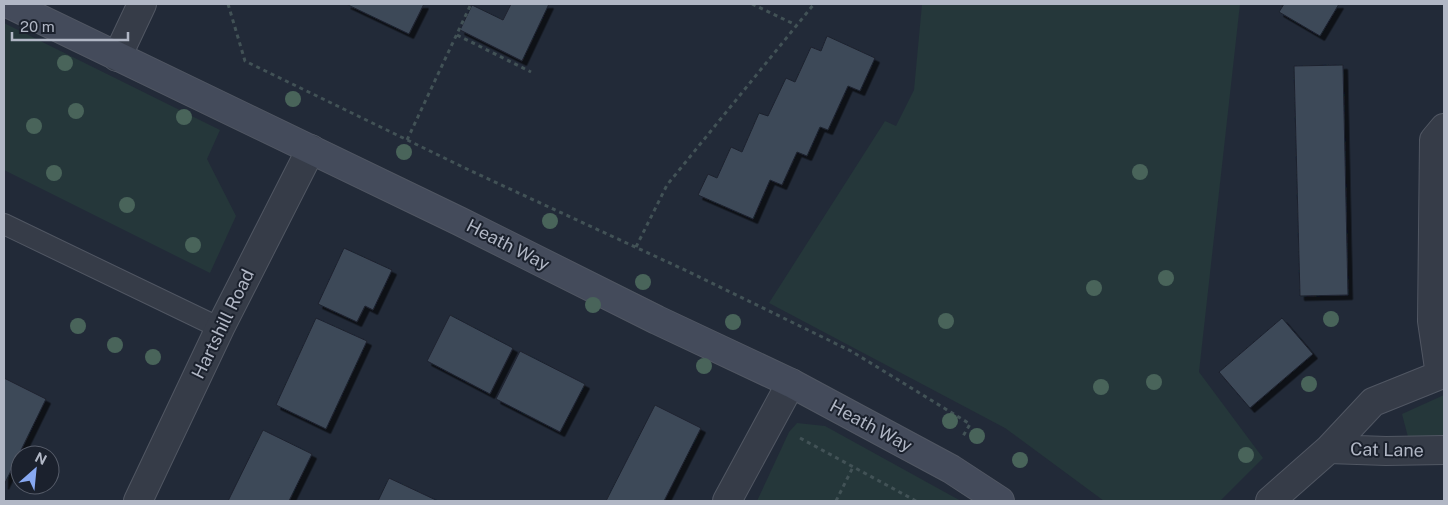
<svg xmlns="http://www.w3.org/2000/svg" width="1448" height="505" font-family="'Public Sans',sans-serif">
<defs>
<filter id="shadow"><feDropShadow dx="4.5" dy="4.5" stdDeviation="0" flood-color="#0009"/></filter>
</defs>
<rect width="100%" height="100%" fill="#222a38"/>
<!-- green -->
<path fill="#25373a" d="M922,4H1240L1199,372L1263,458L1220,501H1104L1005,428L769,303L885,121L896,126L914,90Z
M4,23L220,130L207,159L236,216L210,273L4,170Z
M1444,395V436L1408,437L1402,414Z
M797,423L825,426L961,501H757L789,432Z"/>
<!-- building -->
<path fill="#3e4858" stroke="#1d232f" filter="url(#shadow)" d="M346,4H424L409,34Z
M511,4H549L522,61L460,30L472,5L503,20Z
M1284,4H1339L1320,36L1279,12Z
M827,36L875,58L860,91L848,86L828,130L820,127L807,156L797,152L782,185L770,180L753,219L698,195L708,174L717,178L731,147L742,152L759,113L768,116L786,78L795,82L811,47L821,51Z
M1343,65L1348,295L1300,296L1294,66Z
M344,248L392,270L373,310L365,306L357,322L318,304Z
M450,315L513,348L490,394L427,361Z
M316,318L367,341L326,429L276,405Z
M1282,318L1313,354L1250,408L1219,372Z
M520,351L585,384L560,432L496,399Z
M4,378L46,399L4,485Z
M655,405L701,428L664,501H606Z
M263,430L312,454L289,501H228Z
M389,478L438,501H378Z"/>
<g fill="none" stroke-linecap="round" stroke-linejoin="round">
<defs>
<path id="lane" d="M4,224L220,328"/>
<path id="street" d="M117,57L142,4
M1440,375L1432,321L1434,140L1444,128
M1329,449L1386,451L1444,450
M138,501L220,328L311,149
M727,501L791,383
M1270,501L1329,449L1373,402L1440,375H1444"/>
<path id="secondary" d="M9,4L459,221L657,320L791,383L951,469L1000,501"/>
</defs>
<!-- lane casing -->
<use href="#lane" stroke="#515763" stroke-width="22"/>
<!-- street casing -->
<use href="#street" stroke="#515763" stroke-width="30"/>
<!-- secondary casing -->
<use href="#secondary" stroke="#515763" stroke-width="30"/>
<!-- path -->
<path stroke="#425256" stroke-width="3" stroke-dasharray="4 4" stroke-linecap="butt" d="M228,4L245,61L469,170L687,271L851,351L970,424L962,438
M752,4L796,25
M457,35L531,72
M407,140L471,4
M636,247L667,185L814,4
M800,438L916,501
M836,501L853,467"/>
<!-- lane -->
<use href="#lane" stroke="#363c48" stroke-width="20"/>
<!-- street -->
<use href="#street" stroke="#363c48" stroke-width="28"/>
<!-- secondary -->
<use href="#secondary" stroke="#444b5b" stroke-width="28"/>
</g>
<!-- trees -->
<g fill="#49645a">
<circle cx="65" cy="63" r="8"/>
<circle cx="293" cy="99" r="8"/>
<circle cx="76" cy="111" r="8"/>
<circle cx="184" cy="117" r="8"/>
<circle cx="34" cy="126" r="8"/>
<circle cx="404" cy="152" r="8"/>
<circle cx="1140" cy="172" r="8"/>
<circle cx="54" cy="173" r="8"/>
<circle cx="127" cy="205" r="8"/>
<circle cx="550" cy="221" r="8"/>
<circle cx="193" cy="245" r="8"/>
<circle cx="1166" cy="278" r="8"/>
<circle cx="643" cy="282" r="8"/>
<circle cx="1094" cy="288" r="8"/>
<circle cx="593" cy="305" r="8"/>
<circle cx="1331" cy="319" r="8"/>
<circle cx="946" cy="321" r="8"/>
<circle cx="733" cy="322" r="8"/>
<circle cx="78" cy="326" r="8"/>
<circle cx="115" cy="345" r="8"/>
<circle cx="153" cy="357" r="8"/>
<circle cx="704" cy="366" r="8"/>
<circle cx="1154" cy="382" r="8"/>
<circle cx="1309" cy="384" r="8"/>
<circle cx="1101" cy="387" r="8"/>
<circle cx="950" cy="421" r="8"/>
<circle cx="977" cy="436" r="8"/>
<circle cx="1246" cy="455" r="8"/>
<circle cx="1020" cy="460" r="8"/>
</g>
<g text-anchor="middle" stroke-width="4" stroke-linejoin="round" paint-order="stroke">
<!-- street labels -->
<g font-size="18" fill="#b1b7c5" stroke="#1b212d">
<text transform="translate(508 245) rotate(27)" y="6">Heath Way</text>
<text transform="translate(223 324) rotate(-64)" y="6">Hartshill Road</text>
<text transform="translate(871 426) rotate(28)" y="6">Heath Way</text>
<text transform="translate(1387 450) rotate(1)" y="6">Cat Lane</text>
</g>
</g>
<!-- border -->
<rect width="1448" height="505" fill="none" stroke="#b1b7c5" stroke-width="10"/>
<!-- north arrow -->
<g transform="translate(35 470) rotate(27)"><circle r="24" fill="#1b212d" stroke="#575d6a"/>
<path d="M0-4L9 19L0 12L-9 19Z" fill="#88a9f2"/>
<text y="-8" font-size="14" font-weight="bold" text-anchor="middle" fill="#b1b7c5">N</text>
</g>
<!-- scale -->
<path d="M12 32v8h116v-8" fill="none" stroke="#b1b7c5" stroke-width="2.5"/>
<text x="20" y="32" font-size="15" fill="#b1b7c5" stroke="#1b212d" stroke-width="4" paint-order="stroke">20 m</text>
</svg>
